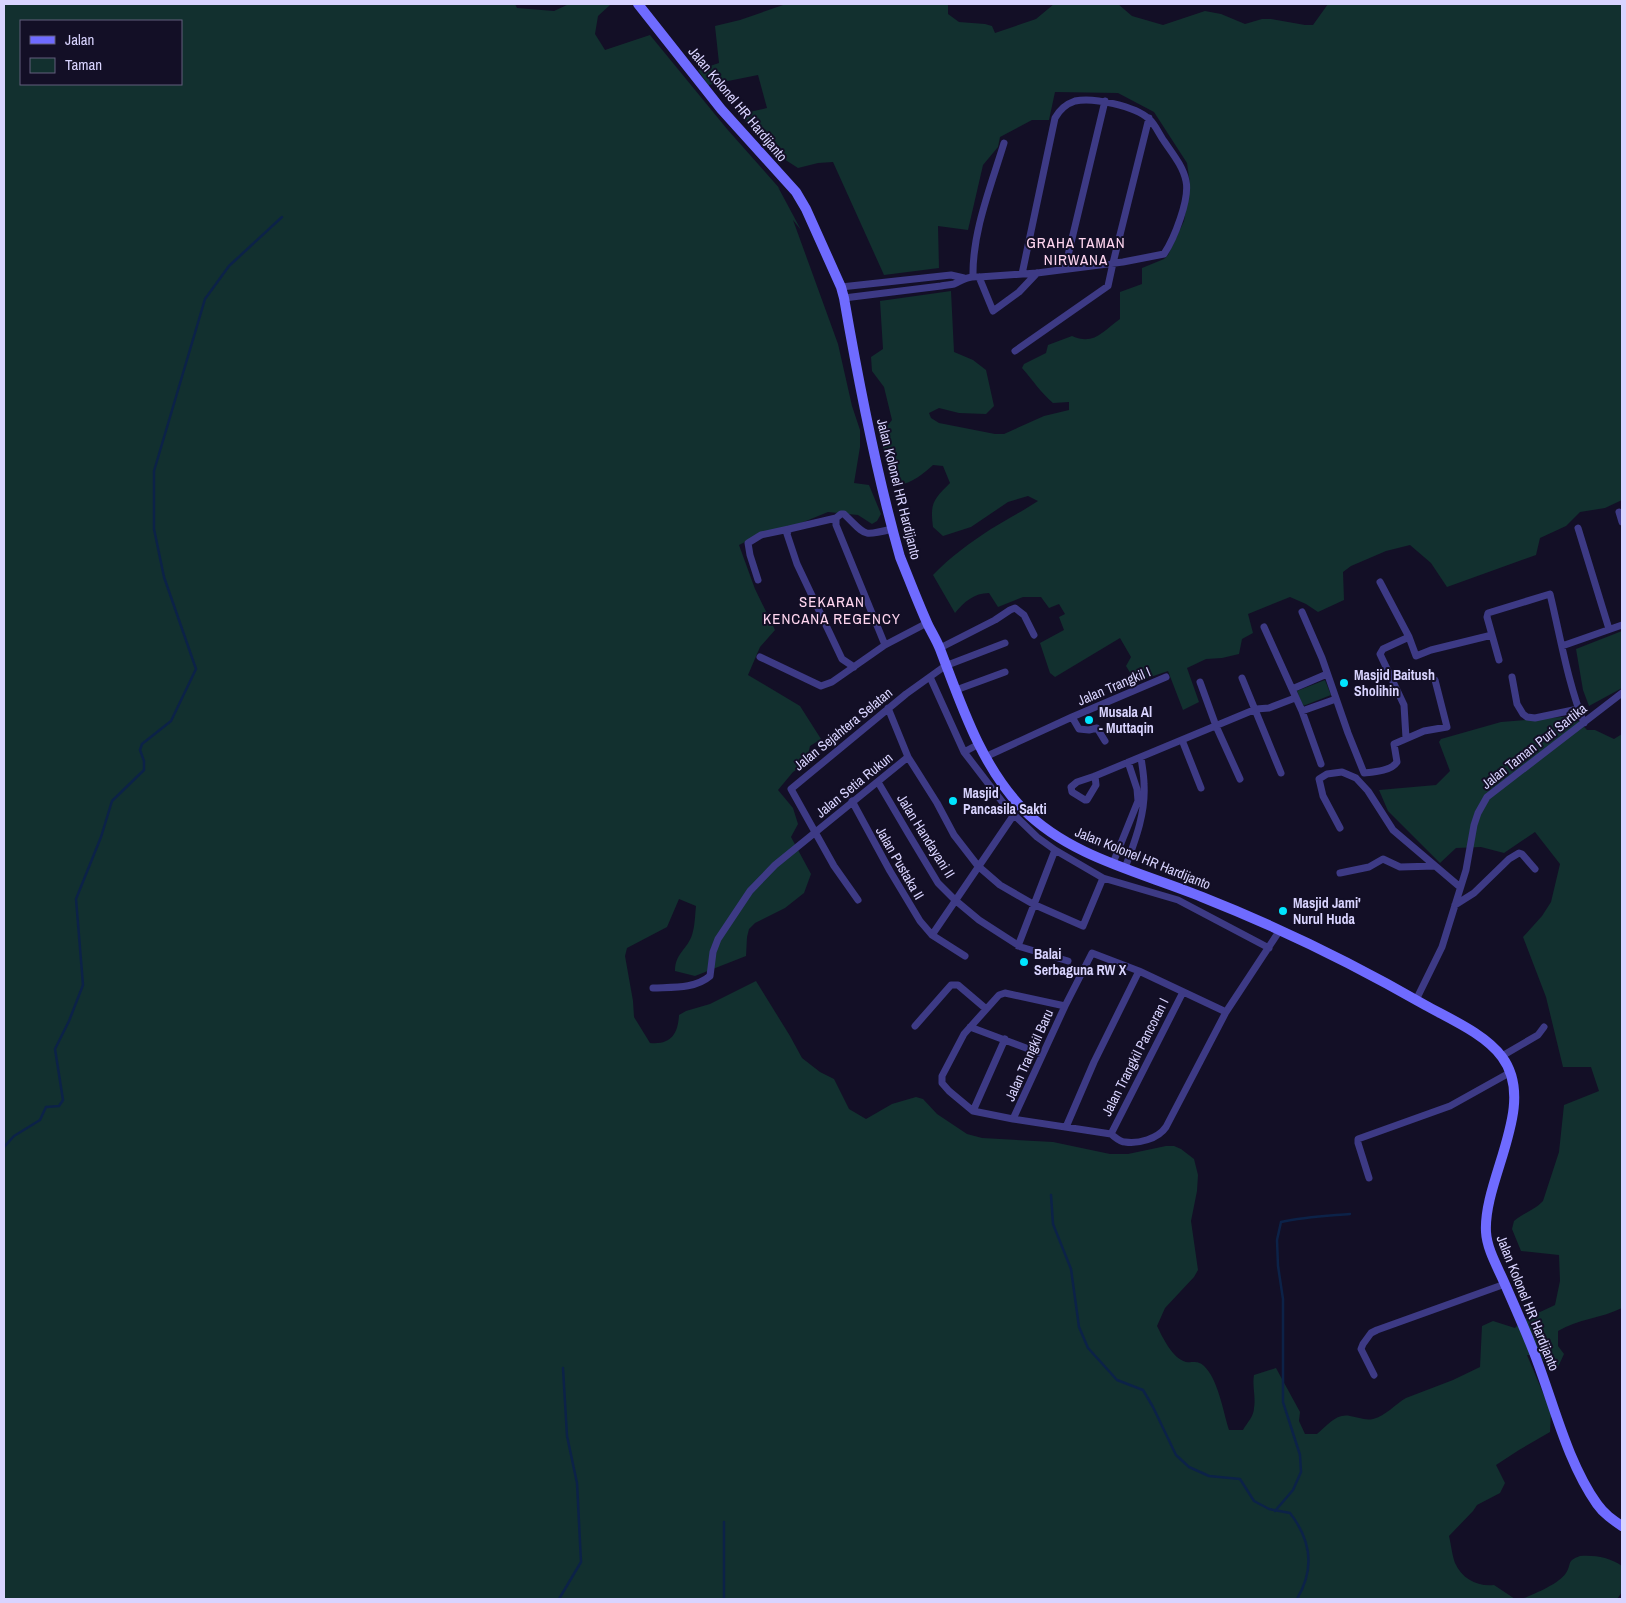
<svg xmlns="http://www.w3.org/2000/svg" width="1626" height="1603" font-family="'Archivo Narrow',sans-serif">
<rect width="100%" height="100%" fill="#130f26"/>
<!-- green -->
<path fill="#12302f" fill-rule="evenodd" d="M4,4H515L517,8L554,11L569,4H609L610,5L598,16L595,34L605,50L650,35L727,129L781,190L778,187L801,230L793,220L838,344L852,406L860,430V447L854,483L869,485L881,514L877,521L872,524L858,515L828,512L784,530L761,534L739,545L755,589L775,630L760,647L748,675L800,706L821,739L810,746L806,763L793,772L778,790L793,808L798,824L791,837L811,874L804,893L785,908L755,923L749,929L747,937L746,956L695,976L675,971C675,953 687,950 692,935C695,926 695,915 696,906L679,899L667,927L627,948L625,956L633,1001L634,1017L650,1043C671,1045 678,1034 679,1015L686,1011L710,1004L756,981L790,1036L802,1058L820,1072L834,1079L849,1109L866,1119L892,1104L916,1097L923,1099L937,1114L967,1134L982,1138L1053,1142L1110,1154H1128L1166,1146H1174L1181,1149L1194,1159L1198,1175L1197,1191L1191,1221L1198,1270L1194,1277L1165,1308L1157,1326C1163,1338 1172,1358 1186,1362C1193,1363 1197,1360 1204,1366C1218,1379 1223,1411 1229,1430H1243C1247,1423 1254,1416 1254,1408C1256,1397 1252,1386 1254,1375L1276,1368L1300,1412L1299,1421L1305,1434H1317C1327,1426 1336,1413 1350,1416C1358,1417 1365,1421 1373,1419C1386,1416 1395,1404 1406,1398L1453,1380L1480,1367L1482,1326L1493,1321L1515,1328L1523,1320L1555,1305L1560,1281L1559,1255L1521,1251L1512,1229L1514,1221C1523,1213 1535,1210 1543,1201L1559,1152L1564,1105L1599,1091L1591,1067H1563L1546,997L1523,937L1542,916L1551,902L1560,864L1535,832L1504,853L1481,847L1456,848L1440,863L1388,811L1379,790L1436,785L1450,771L1439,742L1441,739L1501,722L1574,716L1587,730H1595L1614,739L1622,734V1308C1602,1318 1578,1319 1558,1331V1346L1564,1354L1558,1367L1547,1365L1539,1355H1527L1551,1412L1550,1432L1519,1450L1496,1465L1505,1483L1500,1493L1477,1505L1473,1511L1449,1536C1451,1544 1452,1555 1455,1563C1462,1579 1478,1587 1494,1585L1515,1599H4ZM21,21H181V84H21Z
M786,4H948V14L959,22L985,24L992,26L995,33L1036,19L1054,4H1118L1132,16L1163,25L1205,11L1221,14L1245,24L1262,19H1271L1305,25H1313L1328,4H1622V500L1605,508L1580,512L1566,526L1540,538L1536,555L1447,587L1431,563L1410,545L1386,551L1351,566L1343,572L1344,600L1318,612L1306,604L1290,597L1248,614L1253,633L1242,639L1239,654L1222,658L1206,659L1187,668L1199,702L1183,710L1168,671L1136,682L1126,666L1131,657L1120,638L1055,677L1050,673L1040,643L1064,630L1059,617L1065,614L1059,604L1049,608L1041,597H1023L998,607L989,593C974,593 964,602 955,613L933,575C950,557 971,542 991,529C1007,519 1023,511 1038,501L1028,496L1008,502L971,527L943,536L933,527C930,503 933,500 950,483L943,466L933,465C923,474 909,486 896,484L885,459L881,434L892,420L884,387L872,371L871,357L883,349L880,301L951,291L954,352L973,360L986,370L994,406L986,414L959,413L939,408L929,413L931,418L939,423L995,434H1004L1044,416L1069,410V402L1053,403C1041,393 1032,379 1022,368L1024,364L1046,353L1048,345L1072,336C1094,346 1103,331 1120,319V292L1142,284V268L1164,259L1168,255L1184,221L1190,184L1187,163L1154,112L1118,93L1055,92L1049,120H1032L1000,137L998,147L983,165L968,230L938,226L939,268L884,275L833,162L818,163L798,168L770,150L743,119L745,113L767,108L758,75L708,85L698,70L719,63L715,26L740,20Z
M1622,631V688L1589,706L1583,690L1576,649Z
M1325,680L1331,695L1303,706L1297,691Z
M1580,1556C1595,1555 1609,1557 1622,1566V1592L1617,1599H1522C1534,1594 1559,1584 1566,1573C1572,1564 1566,1561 1580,1556Z"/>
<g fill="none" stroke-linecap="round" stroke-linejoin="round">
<!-- stream -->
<path stroke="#0c2248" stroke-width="2.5" d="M4,1147L14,1136L40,1120L46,1107L59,1106L63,1100L55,1049L69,1021L83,985L76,899L101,837L112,801L144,770V761L140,750L142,744L171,721L196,669L164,577L154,529V471L205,299L229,266L282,217
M1051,1195L1053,1224L1071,1269L1079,1327L1088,1348L1117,1380L1143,1390L1153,1407L1176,1455L1189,1467L1209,1476L1240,1479L1254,1501L1269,1509L1290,1513C1311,1540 1315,1569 1297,1599
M1275,1511L1293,1490L1301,1472L1300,1455L1283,1402V1299L1278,1266L1277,1240L1281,1222C1304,1217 1327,1216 1350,1214
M559,1599L581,1562L577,1483L567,1436L563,1368
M724,1599V1522"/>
<!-- street -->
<path stroke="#3d3a85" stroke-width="7" d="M1065,268L1105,101
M973,277C972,232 991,186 1004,143
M979,277L993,311L1019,292L1037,273
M841,287L951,275L964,278
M844,298L941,286C945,285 950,285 954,284C963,280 968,276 979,277L1037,273L1123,262L1164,254C1174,239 1190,199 1186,181C1183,166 1172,153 1164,141C1159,134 1155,124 1149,119C1135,106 1093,97 1075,101C1066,104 1060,109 1055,118L1022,274
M1015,351L1108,286L1113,263L1149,118
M1619,512L1622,522
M836,518L789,529L787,534L797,564L842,659L854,667
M1578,528L1609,629
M892,529C861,537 866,535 844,514H841L836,518V525L885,645L927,623
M758,580L750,555L748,543L761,535L789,529
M1380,582L1409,637L1416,656L1431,650L1492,635
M1302,612L1322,658L1348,733L1364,773C1374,772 1391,771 1397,762L1394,744L1424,731L1447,727L1435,680
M1264,627L1302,711L1321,764
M1562,646L1622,625
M940,648L995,620L1010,610L1015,608L1024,615L1034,635
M760,657L821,686L832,682L885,645
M1499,660L1487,617L1488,613L1550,594C1560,635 1568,684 1584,723
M930,677L964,752L1007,808L1037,837L1055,850L1103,878L1178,900L1269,948
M1512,677L1517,704L1523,714L1527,717L1535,718L1578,709
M1242,678L1281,773
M1200,682L1216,726L1240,779
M1292,689L1327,674
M956,690L1005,672
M888,708L908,757L937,803L954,835L978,866L1000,885L1033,904L1083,926L1103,878
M1302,711L1336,699
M1072,717L1079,729L1089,730L1097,728L1105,741
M1406,738L1404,705L1380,654L1383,649L1409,637
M1182,740L1201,788
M964,752L979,744
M985,757L1072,717L1166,677
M1095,776L1096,785L1087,800H1085L1072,792L1071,787L1077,782L1095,776L1256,709L1269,708L1295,698
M878,782L908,833L938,883L955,900L979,920L1021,947L1068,961
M852,801L890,871L920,921L932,935L965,956
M1340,828L1323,796L1319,779L1327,774L1342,772L1356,778L1368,791L1393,830L1460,887
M1113,863L1138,801L1137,789L1128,762
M1125,868C1135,841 1146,813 1144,784C1144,775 1142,766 1141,757
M1340,873L1369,867L1383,859L1400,867L1435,866
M858,900L834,866L791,789L906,694L945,666L1005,643
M1455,905L1474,893L1509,859L1519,853L1522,854L1535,869
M932,935L1013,816
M1018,946L1055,850
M653,988C672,987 695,989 710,976L713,952L718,939L750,891L775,865L908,757
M1416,1000L1442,947L1466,870L1474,825L1478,813L1487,797L1622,693
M1065,1006L1005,993L999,995L964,1034L942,1076V1083L949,1091L973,1111L1013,1119L1111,1134C1115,1137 1120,1142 1125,1142C1138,1144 1158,1139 1166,1127L1226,1012L1280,930
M915,1026L951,985H958L985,1008
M970,1027L1042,1054
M1502,1056L1538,1035L1544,1027
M973,1111L1005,1039
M1013,1119L1065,1006L1092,953L1139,971L1226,1012
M1066,1127L1094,1062L1139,971
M1111,1134L1183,992
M1369,1178L1358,1143V1139L1450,1106L1511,1072
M1374,1375L1361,1349L1363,1344L1371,1333L1377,1330L1505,1284"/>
<!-- secondary -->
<path stroke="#6f6bff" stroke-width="10" d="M638,4L721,109L796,192L806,209L841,287L844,298C859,385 876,472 900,557C909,579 918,603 928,625C932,633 937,641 940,649C961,704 981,766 1023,809C1070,857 1141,872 1202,897C1278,927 1354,964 1425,1005C1450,1019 1485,1034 1502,1057C1538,1105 1483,1179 1486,1232C1487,1249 1497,1266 1504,1282C1514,1305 1524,1327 1533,1350C1553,1400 1566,1460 1597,1504C1604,1514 1613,1520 1622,1526"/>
</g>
<!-- markers -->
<g fill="#00e5ff" stroke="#130f26" stroke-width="2">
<circle cx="1344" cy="683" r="5"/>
<circle cx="1089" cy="720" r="5"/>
<circle cx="953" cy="801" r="5"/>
<circle cx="1283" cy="911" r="5"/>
<circle cx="1024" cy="962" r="5"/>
</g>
<g text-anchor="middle" stroke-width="4" stroke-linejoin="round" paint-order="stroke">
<!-- street labels -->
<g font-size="14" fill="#d9d4ff" stroke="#130f26">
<text transform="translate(738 104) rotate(50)" y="5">Jalan Kolonel HR Hardijanto</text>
<text transform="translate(899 489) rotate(76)" y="5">Jalan Kolonel HR Hardijanto</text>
<text transform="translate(1114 686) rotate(-23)" y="5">Jalan Trangkil I</text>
<text transform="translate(843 729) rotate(-39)" y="5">Jalan Sejahtera Selatan</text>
<text transform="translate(1534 746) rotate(-38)" y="5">Jalan Taman Puri Sartika</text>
<text transform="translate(854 785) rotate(-39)" y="5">Jalan Setia Rukun</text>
<text transform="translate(926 836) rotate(58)" y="5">Jalan Handayani II</text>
<text transform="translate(1143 858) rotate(22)" y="5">Jalan Kolonel HR Hardijanto</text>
<text transform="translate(900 863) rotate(60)" y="5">Jalan Pustaka II</text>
<text transform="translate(1029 1055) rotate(-66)" y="5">Jalan Trangkil Baru</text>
<text transform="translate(1135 1057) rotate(-63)" y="5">Jalan Trangkil Pancoran I</text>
<text transform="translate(1528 1303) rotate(68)" y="5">Jalan Kolonel HR Hardijanto</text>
</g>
<!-- poi labels -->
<g font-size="14" font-weight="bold" fill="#d9d4ff" stroke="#130f26" text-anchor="start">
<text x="1354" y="680">Masjid Baitush<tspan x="1354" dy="16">Sholihin</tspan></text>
<text x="1099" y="717">Musala Al<tspan x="1099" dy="16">- Muttaqin</tspan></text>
<text x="963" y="798">Masjid<tspan x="963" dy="16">Pancasila Sakti</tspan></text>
<text x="1293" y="908">Masjid Jami'<tspan x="1293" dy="16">Nurul Huda</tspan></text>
<text x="1034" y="959">Balai<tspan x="1034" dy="16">Serbaguna RW X</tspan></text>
</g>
<!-- neighbourhood labels -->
<g font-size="15" letter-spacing="1" fill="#ffd6f0" stroke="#130f26">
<text x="1076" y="248">GRAHA TAMAN<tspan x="1076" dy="17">NIRWANA</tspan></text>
<text x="832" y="607">SEKARAN<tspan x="832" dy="17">KENCANA REGENCY</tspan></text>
</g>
</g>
<!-- border -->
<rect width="1626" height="1603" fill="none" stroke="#d9d4ff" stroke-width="10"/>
<!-- legend -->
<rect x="20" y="20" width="162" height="65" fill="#130f26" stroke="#625e7d"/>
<rect x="30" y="36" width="25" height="8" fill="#6f6bff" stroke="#625e7d"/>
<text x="65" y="45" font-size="15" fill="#d9d4ff">Jalan</text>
<rect x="30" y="58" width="25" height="15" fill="#12302f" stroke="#625e7d"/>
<text x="65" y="70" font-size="15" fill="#d9d4ff">Taman</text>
</svg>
